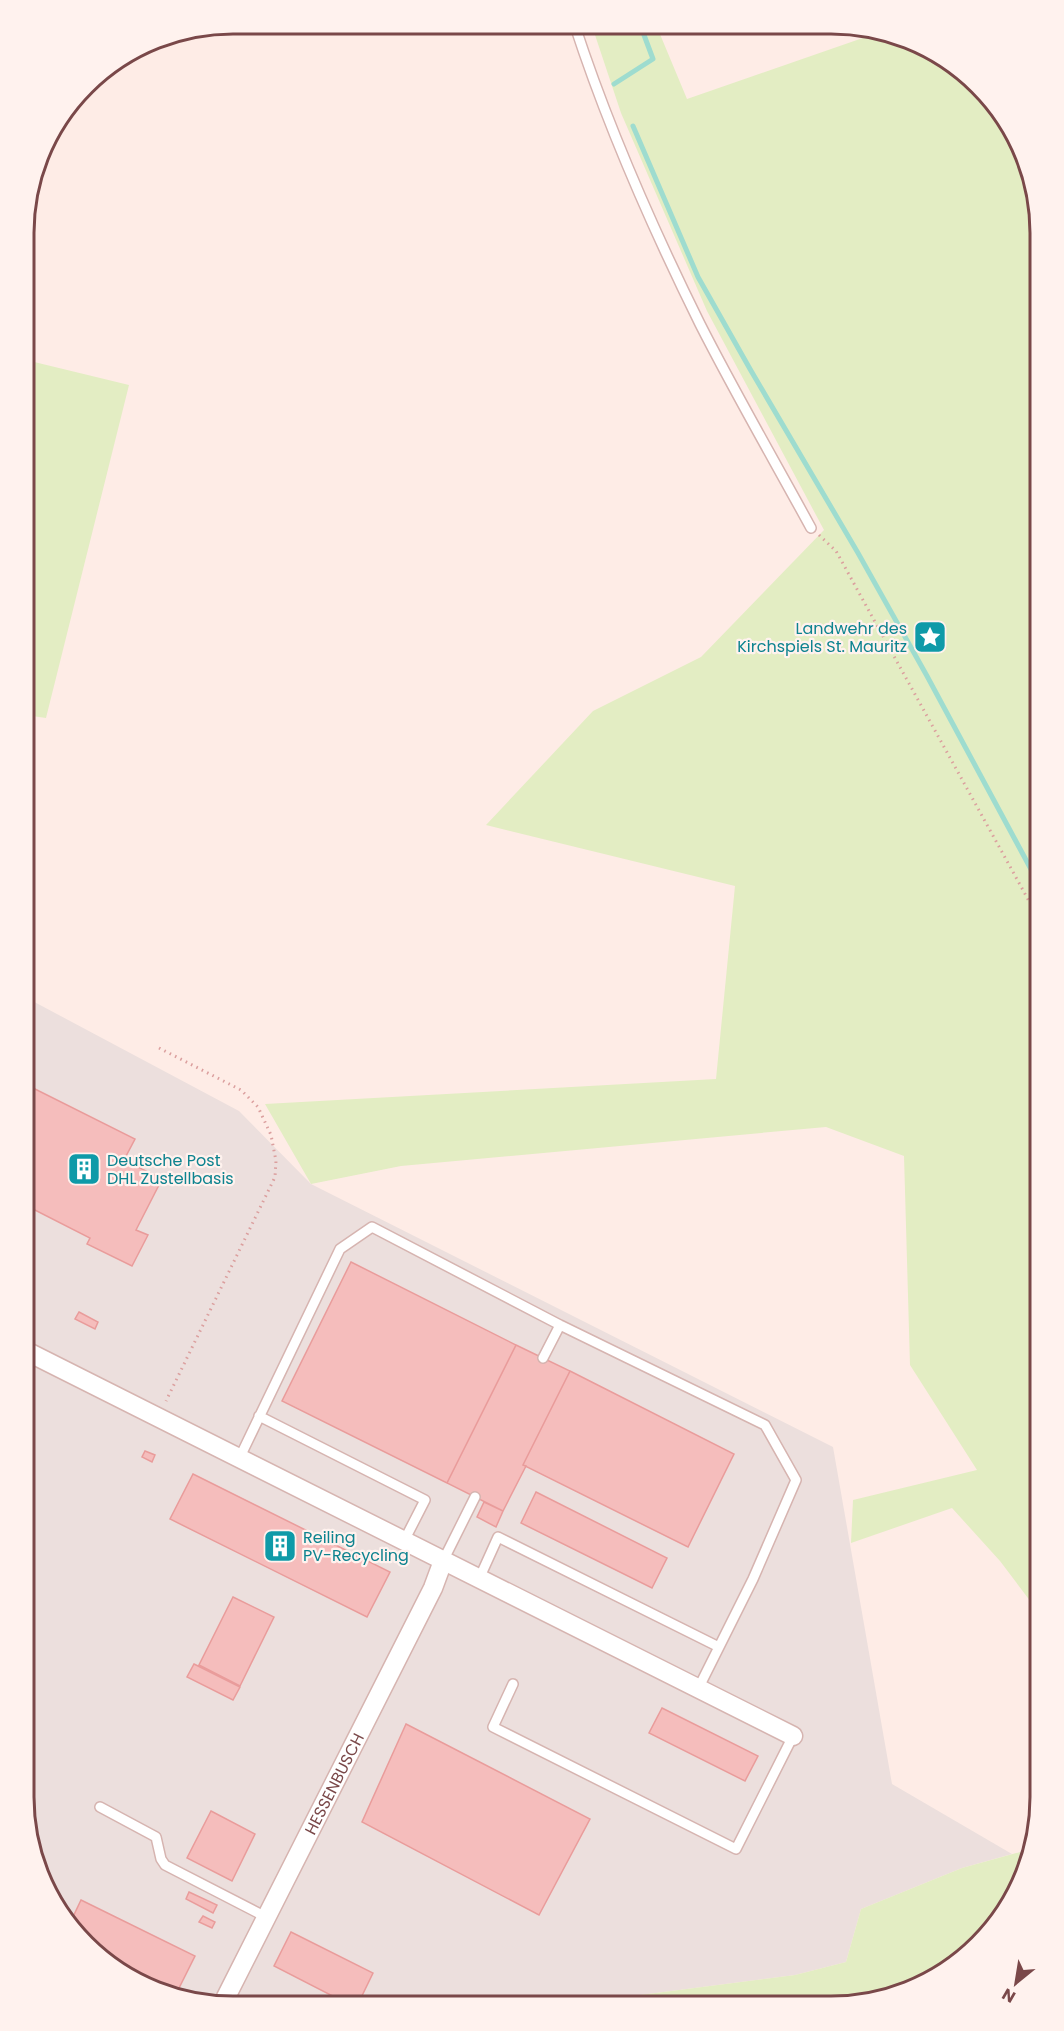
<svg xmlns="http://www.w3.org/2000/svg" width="1064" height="2031" font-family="Poppins,sans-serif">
<rect width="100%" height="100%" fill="#feece6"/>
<!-- industrial -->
<path fill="#ecdfdd" d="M25,997L239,1111L311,1184L833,1447L892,1784L1012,1854L962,1868L861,1909L846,1962L795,1975L555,2006L206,2005L141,1986L96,1955L35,1865L24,1797Z"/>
<!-- green -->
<path fill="#e3edc3" d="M592,26L657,27L687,99L880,32L969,76L1029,166L1040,234V1614L1000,1561L952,1508L851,1543L853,1500L977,1470L910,1365L904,1156L826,1127L401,1166L311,1184L265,1104L716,1079L735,886L486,825L593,711L701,657L824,530L707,311L621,113Z
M26,360L129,385L46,718L25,715Z
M1031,1849L1024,1877L996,1925L947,1971L898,1996L830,2007L555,2006L795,1975L846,1962L861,1909L962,1868Z"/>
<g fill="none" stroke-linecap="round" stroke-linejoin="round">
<!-- stream -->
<path stroke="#9edccf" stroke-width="5" d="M614,84L653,59L641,27
M633,126L698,277L750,369L858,553L927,676L1040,886"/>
</g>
<!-- building -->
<path fill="#f5bdbc" stroke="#e99c9b" stroke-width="1.5" d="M25,1084L135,1139L124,1160L162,1179L136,1230L148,1235L132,1266L87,1244L90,1238L25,1205Z
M351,1262L516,1345L447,1483L282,1401Z
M79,1312L98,1322L95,1329L75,1319Z
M516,1345L570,1371L523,1465L526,1466L503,1511L447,1483Z
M570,1371L734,1454L688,1547L523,1465Z
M145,1451L155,1455L152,1462L142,1457Z
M193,1474L390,1572L367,1617L170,1519Z
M536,1492L667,1558L652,1588L521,1523Z
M484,1502L503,1511L496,1527L477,1517Z
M233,1597L274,1617L240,1686L199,1665Z
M194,1664L240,1687L233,1700L187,1677Z
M662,1708L758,1756L745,1781L649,1733Z
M406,1724L590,1819L539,1915L362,1822Z
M211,1811L255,1834L232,1881L187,1858Z
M189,1892L217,1905L213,1913L186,1899Z
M81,1900L195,1956L175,1996L141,1986L96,1955L72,1919Z
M203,1916L215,1922L212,1928L199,1922Z
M291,1932L373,1973L357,2006H352L274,1966Z"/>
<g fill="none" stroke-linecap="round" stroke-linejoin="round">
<defs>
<path id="lane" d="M575,26C608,127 653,229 700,324C735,393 774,460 811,528
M543,1358L560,1325
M259,1416L425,1500L404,1541
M240,1457L340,1249L372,1227L560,1325L765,1425L796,1480L753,1579L698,1689
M443,1561L475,1497
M479,1579L498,1537L719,1647
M513,1684L493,1727L736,1849L793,1736
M100,1807L156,1837L161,1859L165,1865L266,1917"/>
<g id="street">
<path d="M24,1350L793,1736"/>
<path id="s1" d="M222,2005L433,1588L443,1561"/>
</g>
</defs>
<!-- lane casing -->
<use href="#lane" stroke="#d6b4b0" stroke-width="12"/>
<!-- street casing -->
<use href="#street" stroke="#d6b4b0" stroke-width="21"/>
<!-- path -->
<path stroke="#db9f9e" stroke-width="3" stroke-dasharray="1.5 4.5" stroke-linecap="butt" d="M819,535L836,551L1040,921
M159,1048L241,1090L258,1107L271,1135L276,1161L275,1177L166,1401"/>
<!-- lane -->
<use href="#lane" stroke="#fff" stroke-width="9"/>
<!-- street -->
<use href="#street" stroke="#fff" stroke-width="18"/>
</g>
<!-- icons -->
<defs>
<symbol id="sight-square" viewBox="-11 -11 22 22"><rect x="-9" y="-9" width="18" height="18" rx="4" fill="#0f9aa8" stroke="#fff2ee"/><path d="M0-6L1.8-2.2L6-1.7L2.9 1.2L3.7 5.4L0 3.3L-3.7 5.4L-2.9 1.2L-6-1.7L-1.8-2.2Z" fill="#fff"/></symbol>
<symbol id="building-square" viewBox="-11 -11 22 22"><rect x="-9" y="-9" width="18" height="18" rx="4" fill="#0f9aa8" stroke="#fff2ee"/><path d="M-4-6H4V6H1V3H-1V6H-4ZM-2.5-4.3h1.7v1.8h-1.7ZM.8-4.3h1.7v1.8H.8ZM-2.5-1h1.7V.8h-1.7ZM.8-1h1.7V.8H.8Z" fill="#fff"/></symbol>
</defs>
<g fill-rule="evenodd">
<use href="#sight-square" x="911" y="618" width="38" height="38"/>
<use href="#building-square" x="65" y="1150" width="38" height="38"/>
<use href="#building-square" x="261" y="1527" width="38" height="38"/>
</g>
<g text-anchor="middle" stroke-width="4.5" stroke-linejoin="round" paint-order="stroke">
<!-- culture labels -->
<g font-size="16" fill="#0d838f" stroke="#fff2ee" text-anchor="start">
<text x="907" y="634" text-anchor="end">Landwehr des<tspan x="907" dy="18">Kirchspiels St. Mauritz</tspan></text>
<text x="107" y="1166">Deutsche Post<tspan x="107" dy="18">DHL Zustellbasis</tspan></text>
<text x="303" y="1543">Reiling<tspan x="303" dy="18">PV-Recycling</tspan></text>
</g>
<!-- street labels -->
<g font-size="16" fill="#7a4849" stroke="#fff2ee">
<text dy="6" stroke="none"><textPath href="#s1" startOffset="248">HESSENBUSCH</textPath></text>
</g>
</g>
<!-- crop -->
<path d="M0 0H1064V2031H0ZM233 34H831A199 199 0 0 1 1030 233V1797A199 199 0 0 1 831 1996H233A199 199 0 0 1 34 1797V233A199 199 0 0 1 233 34Z" fill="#fff2ee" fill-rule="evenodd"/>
<path fill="none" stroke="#7a4849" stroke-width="3" d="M233 34H831A199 199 0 0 1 1030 233V1797A199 199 0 0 1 831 1996H233A199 199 0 0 1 34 1797V233A199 199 0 0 1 233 34Z"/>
<!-- north arrow -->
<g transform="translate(1016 1983) rotate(210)" stroke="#fff2ee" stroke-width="4.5" paint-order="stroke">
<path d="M0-4.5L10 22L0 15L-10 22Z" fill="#7a4849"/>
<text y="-9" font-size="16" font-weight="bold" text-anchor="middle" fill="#7a4849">N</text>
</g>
</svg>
